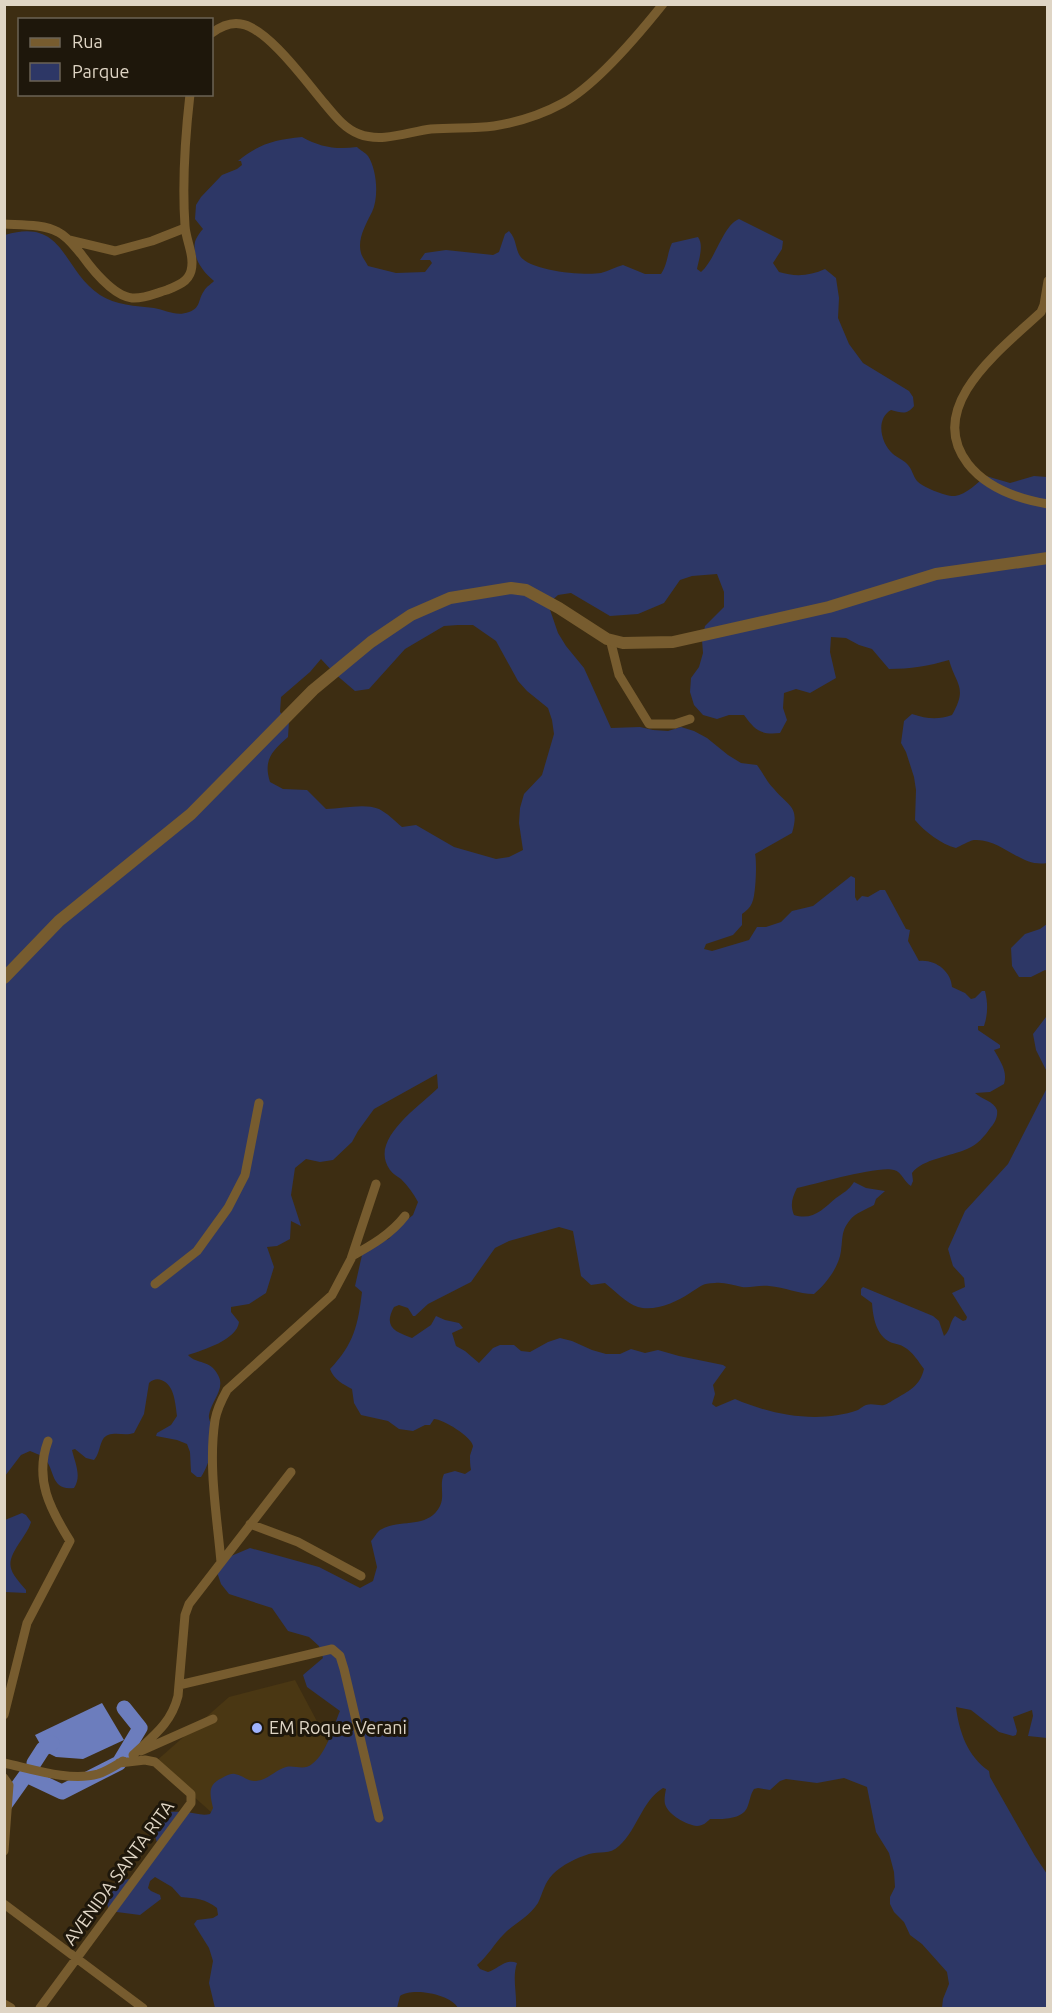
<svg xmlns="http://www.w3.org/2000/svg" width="1052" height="2013" font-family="Ubuntu,sans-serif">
<rect width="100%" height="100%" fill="#3d2d12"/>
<!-- built -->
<path fill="#4a3713" d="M295,1680L337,1759L230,1829L155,1762L229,1697Z"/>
<!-- green -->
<path fill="#2d3766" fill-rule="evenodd" d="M302,137C320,147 336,150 357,147C360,150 366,153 368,156C377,170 379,197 372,212C366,224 357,239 361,253C362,257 366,262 368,266L396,273L425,272L432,263L430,260H420L425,253L446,250L493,255L499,252L505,234L509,231C517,240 515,248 520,256C530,271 584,276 601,273C608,271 616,267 623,265L645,274H661C668,264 667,253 672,243L698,237C704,245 699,259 697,269L701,272C716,259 723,225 739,219L783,241L782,249L773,263L779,272C795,277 810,276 825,269L836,278L839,298L838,318L849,344L863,363L909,391L913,397L914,406C907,415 902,413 891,410C875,419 881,444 893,454C898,458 904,460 908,465C912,469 913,476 917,481C922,487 947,497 955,496C966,495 978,482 986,476L1010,483L1034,476L1047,477V863C1020,868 1002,838 974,840C968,841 961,846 956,848C941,844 925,832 915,820L916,790L914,777L906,752L901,743L904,721L912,714C927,719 938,720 952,715C968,687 956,685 949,660C929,666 910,669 889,669L872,649L859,645L846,638L831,637L830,652L836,678L810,693L796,689L784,693L783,708L787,720L780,733C760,735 755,730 744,715H729L717,719L703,715L694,705L690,692L691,678L699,667L703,653L702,640L705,626L724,607V592L717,574L692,576L680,580L664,603L638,614L610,616L571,593L558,595L548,604L558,633L566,646L584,668L611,728L640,727L653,730L668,731L681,727L694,731L707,738L728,755L741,763L757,765C763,773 767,782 774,789C789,807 800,806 792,833L755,854C757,860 756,897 752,903C750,908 746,911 742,914V925L733,935L706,944L704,949L712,951L749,940L757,927H766L781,922L792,911L813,906L851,876L855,878V897L857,901L862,896L868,897L880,890H885L906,929L910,930L908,941L919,961C935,959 951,971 952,987L965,993L971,999L975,998L982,991H985C988,1003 988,1014 984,1026H978V1030L1000,1045V1048L994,1050C1000,1061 1008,1071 1004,1084L990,1092L975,1093C981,1099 994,1101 997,1110C998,1116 995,1123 991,1127C985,1136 977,1145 967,1149C952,1156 922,1159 912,1173L913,1181L911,1186C904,1182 902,1172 894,1170C880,1165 815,1184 797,1188C792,1198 790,1205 794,1215C813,1221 823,1209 836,1198C843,1193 849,1190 854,1182L866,1188L885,1191L876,1199L874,1205C867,1209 855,1213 850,1220C841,1231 843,1237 841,1251C839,1267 826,1284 814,1294C798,1294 785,1287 769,1286C760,1285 750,1288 742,1287C732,1285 724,1282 715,1283C702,1283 700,1287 690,1293C677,1302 654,1312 638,1307C626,1303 615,1291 605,1283L591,1285L581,1276L573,1231L559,1227L509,1241L495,1248L471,1282L428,1304L415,1316H413L408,1308L399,1305L394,1307C383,1327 395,1332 412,1338L431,1325L436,1316L445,1320L459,1323L463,1328L452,1333L456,1346L465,1351L479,1363L493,1348L500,1345H514L521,1351L530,1352L548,1342L560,1338L572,1341L592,1350L606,1354H620L631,1349L645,1353L658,1350L679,1356L723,1365L726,1367L713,1385L715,1394L712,1404L716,1407L735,1399C772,1415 818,1424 858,1410C861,1408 863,1406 866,1405C872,1403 879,1406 884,1405C888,1404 893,1400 897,1398C911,1390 920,1385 924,1369C918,1361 913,1352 904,1347C900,1344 895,1344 890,1342C876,1335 873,1317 872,1303L861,1295V1289L863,1287L933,1316L939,1321L944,1336C951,1330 949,1323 955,1316L963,1321L966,1320L967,1317L952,1293L965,1287L964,1278L953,1266L948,1249L965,1211L1008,1164L1047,1088V1738L1028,1736L1033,1716L1032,1710L1013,1717L1017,1731L1016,1735L1013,1736L999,1732L971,1710L956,1707C959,1732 968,1757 989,1771L990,1777L1035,1856L1047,1874V2008H942L943,1999L949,1984L947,1972L922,1944L910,1935L904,1922L894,1912L890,1904V1897L895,1887L894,1872L889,1853L876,1832L867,1787L844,1778L817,1783L786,1779L780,1781L770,1790L758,1788L754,1789C750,1795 750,1801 747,1808C741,1820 722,1819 710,1819C707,1822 703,1826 697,1826C687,1825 668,1815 665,1804C664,1800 665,1794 666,1789L663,1788C641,1802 638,1829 619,1846C610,1855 599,1851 589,1854C576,1858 562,1865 553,1874C544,1883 543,1893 538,1903C529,1917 515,1923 504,1934C494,1944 488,1956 477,1965L480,1969L488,1972C498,1969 506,1958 517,1963C512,1978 517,1992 516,2008H458C451,1994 412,1987 400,1996L397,2008H215L209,1983L213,1961L209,1948L194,1924L197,1920L213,1918L218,1915L217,1908C206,1899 195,1898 181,1897L172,1887L155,1877L150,1881L148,1888L151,1891L160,1895L161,1899L140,1915L109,1911L106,1899L110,1887L119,1881L139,1877L149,1866L150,1851L160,1850C147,1818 150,1810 186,1812C195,1813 202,1816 210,1814L213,1808C210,1794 207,1785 222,1778C226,1776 230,1773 235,1774C242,1775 249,1782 256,1781C268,1780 275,1770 286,1767C295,1765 304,1771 312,1764C327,1753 333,1727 340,1711L307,1687L303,1675L323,1658L319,1646L309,1637L288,1631L272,1608L229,1594L221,1584L217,1572L224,1559L250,1548L319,1567L360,1588L373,1581L377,1567L371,1541C374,1538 377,1532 380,1530C399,1518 428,1530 440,1506C445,1496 439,1484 444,1474L455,1471L465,1474L471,1470C470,1465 470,1460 470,1456C470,1455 473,1447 473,1446C472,1437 443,1419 434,1419L430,1425H425L413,1431L399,1429L388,1421L361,1415L354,1403L352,1389C343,1384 334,1380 330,1369C354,1344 358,1325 362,1292L355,1286L362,1255L377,1243L389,1239L396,1229L413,1215L418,1202C413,1193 408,1186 401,1179C397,1176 393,1174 390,1170C368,1140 419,1107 438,1088L437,1074L374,1109L358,1131L352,1142L333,1160L320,1162L306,1159L295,1168L291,1195L301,1226L291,1221L290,1239L277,1246L267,1247L274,1267L266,1293L249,1304L231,1307V1312L239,1322C237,1340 203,1350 188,1355C197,1365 210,1359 218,1375C226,1389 211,1401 209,1415C208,1422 214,1426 215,1432C216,1442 207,1469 201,1477H197L191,1472L190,1452L187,1444L177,1440L156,1436L157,1433L171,1425L177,1416C176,1408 175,1398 172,1391C168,1381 157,1375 149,1383L144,1414L134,1433C125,1436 117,1432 108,1435C99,1438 101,1453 94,1460L86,1458L75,1449L72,1450C75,1463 82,1476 74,1488C49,1491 56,1468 43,1457C39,1454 34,1453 30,1451L21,1455L5,1476V235C65,217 62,270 100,295C115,305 136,306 154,308C166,310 176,317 189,312C201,308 198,299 204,291C206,287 211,284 214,281C203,272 192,258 195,242C196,238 200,232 203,229L195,219L196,205L201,197L222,175L237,169L242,165L241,161H238C260,143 275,140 302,137ZM458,625H473L496,641L518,681L527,691L548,708L552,720L554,734L542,775L524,794L520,808L519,823L523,850L509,857L496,859L454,847L416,825L402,827C395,821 387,813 379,809C363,803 343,809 326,809L307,790L283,789L270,782C263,760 272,751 288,737L289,722L280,712L281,697L310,672L321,659L334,673L355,691L369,689L405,649L444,626Z
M1047,924V971L1045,970L1031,977H1019L1012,966L1011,948L1025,934L1040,929Z
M1047,1000H1048L1047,1072L1036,1050L1033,1034L1046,1017Z
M22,1513L26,1515L31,1522C29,1529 25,1534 22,1539C5,1564 7,1568 26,1590V1593L5,1592V1520Z"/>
<!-- water -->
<path fill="#6c7dbd" d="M102,1703L124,1740L83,1759L56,1757L44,1751L35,1735Z"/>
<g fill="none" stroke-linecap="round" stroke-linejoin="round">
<!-- river -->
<path stroke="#6c7dbd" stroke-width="15" d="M34,1763L43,1749L52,1743
M4,1806L26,1775L62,1792L119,1763L140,1728L124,1708"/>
<!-- minor -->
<path stroke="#775c2f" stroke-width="9" d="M212,33C220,27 230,22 241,24C268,28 307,83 325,104C335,116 345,129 359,134C382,143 408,132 431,129C452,127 473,129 494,126C519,122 541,115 563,103C596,85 639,34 663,4
M4,224C21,225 44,224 58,232C68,237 74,246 81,254C91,268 113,296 132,298C144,299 156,293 167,290C177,286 188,282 191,271C195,256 186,241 185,226C182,183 185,138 190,94
M69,240L115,251L152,241L185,228
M1048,281L1044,305L1041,312C1003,348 923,406 968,464C987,488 1018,499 1048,504
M610,639L619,675L649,724H675L690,719
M352,1256C372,1245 391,1234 405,1216
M155,1284L197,1251L228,1208L245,1175L259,1103
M250,1524L298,1542L361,1576
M221,1562C217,1516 208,1466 215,1420C217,1409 222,1399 227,1390L332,1295L351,1259L376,1184
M179,1685L332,1649L340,1656L344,1669L379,1818
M4,1715L27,1623L70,1541C50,1509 34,1479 48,1441
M141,1751L213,1719
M133,1755C153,1736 171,1724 178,1696L185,1615L189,1604L291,1472
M4,1763C32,1769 70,1782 98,1774C107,1771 116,1765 123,1761
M4,1778L9,1785L4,1851
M4,1904L143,2008
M4,2004L11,2008
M40,2008L191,1803V1794L155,1762L145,1760L119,1763"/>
<!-- tertiary -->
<path stroke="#775c2f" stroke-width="12" d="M4,978L59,921L191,814L313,690L371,642L411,615L450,598L511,588L526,590L559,608L607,639L623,643L673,642L829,607L936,574L1048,558"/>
</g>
<!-- markers -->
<circle fill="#9fb3fd" stroke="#1e170b" stroke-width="2" cx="257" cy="1728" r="6"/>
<g text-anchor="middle" stroke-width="6" stroke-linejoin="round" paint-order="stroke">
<!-- poi labels -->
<g font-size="18" fill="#dfd5c5" stroke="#1e170b" text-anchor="start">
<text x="269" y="1734">EM Roque Verani</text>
</g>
<!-- street labels -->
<g font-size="18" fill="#dfd5c5" stroke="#1e170b">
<text transform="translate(119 1873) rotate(-54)" y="6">AVENIDA SANTA RITA</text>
</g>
</g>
<!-- border -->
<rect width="1052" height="2013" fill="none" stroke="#dfd5c5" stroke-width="12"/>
<!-- legend -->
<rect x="18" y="18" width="195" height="78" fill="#1e170b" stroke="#6b6355" stroke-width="1.5"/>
<rect x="30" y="38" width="30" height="9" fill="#775c2f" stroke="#6b6355" stroke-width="1.5"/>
<text x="72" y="48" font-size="18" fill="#dfd5c5">Rua</text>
<rect x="30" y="63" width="30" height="18" fill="#2d3766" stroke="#6b6355" stroke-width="1.5"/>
<text x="72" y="78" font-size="18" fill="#dfd5c5">Parque</text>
</svg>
